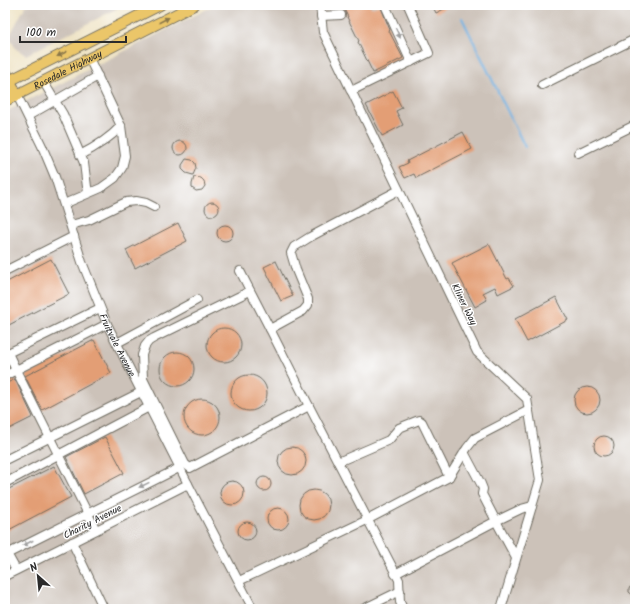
<svg xmlns="http://www.w3.org/2000/svg" width="640" height="614" font-family="Kalam,sans-serif">
<rect width="100%" height="100%" fill="#fff"/>
<filter id="ink" filterUnits="userSpaceOnUse"><feTurbulence type="fractalNoise" baseFrequency=".025" numOctaves="2"/><feDisplacementMap in="SourceGraphic" scale="8" xChannelSelector="R" yChannelSelector="G"/><feConvolveMatrix kernelMatrix="1 2 1 2 8 2 1 2 1" color-interpolation-filters="sRGB"/></filter>
<filter id="wash" filterUnits="userSpaceOnUse"><feTurbulence type="fractalNoise" baseFrequency=".012" numOctaves="4" result="noise"/><feDisplacementMap in="SourceGraphic" scale="16" xChannelSelector="R" yChannelSelector="G"/><feGaussianBlur stdDeviation="0.9" result="paint"/><feColorMatrix in="noise" values="0 0 0 0 0 0 0 0 0 0 0 0 0 0 0 0 0 1.4 0 .05"/><feComposite in="paint" operator="in"/></filter>
<g filter="url(#wash)">
<rect width="100%" height="100%" fill="#eee2c2"/>
<!-- industrial -->
<path fill="#ccc2b9" d="M26,5H124L26,55L16,49L9,37Z
M215,5H635V609H5V112Z"/>
<g fill="none" stroke-linecap="round" stroke-linejoin="round">
<!-- stream -->
<path stroke="#6fb3e5" stroke-width="2" d="M462,18L525,147"/>
<!-- canal -->
<path stroke="#6fb3e5" stroke-width="7" d="M5,9L7,5"/>
</g>
<g id="blocks">
<!-- building -->
<path fill="#e39e74" d="M342,5H369L371,8L380,5L390,30L389,31L403,58L373,73L358,42L359,41L347,17H348Z
M432,5H452L436,13Z
M393,91L402,108L396,111L403,125L382,136L366,105Z
M463,132L472,149L416,178L414,174L405,178L399,167L408,163L407,161Z
M173 148a7 7 0 1 1 14 0a7 7 0 1 1-14 0Z
M186,159L192,160L195,163L196,168L193,175L186,173L182,169V165Z
M194,177L201,178L204,181L205,186L202,190L196,191L192,188V184Z
M205 209a7 7 0 1 1 14 0a7 7 0 1 1-14 0Z
M178,223L187,241L135,268L126,250Z
M217 233a8 8 0 1 1 16 0a8 8 0 1 1-16 0Z
M489,244L507,279L509,278L514,286L498,294L495,287L483,293L487,300L475,307L452,263Z
M51,259L69,294L5,327V283Z
M276,261L293,296L281,301L264,267Z
M556,297L568,320L527,342L515,319Z
M207 345a17 17 0 1 1 34 0a17 17 0 1 1-34 0Z
M94,340L111,373L42,410L25,376Z
M160 369a17 17 0 1 1 34 0a17 17 0 1 1-34 0Z
M231 393a18 18 0 1 1 36 0a18 18 0 1 1-36 0Z
M15,379L33,417L5,431V384Z
M574 400a13 13 0 1 1 26 0a13 13 0 1 1-26 0Z
M184 417a18 18 0 1 1 36 0a18 18 0 1 1-36 0Z
M594 446a10 10 0 1 1 20 0a10 10 0 1 1-20 0Z
M105,437L124,473L84,494L66,457Z
M278 461a14 14 0 1 1 28 0a14 14 0 1 1-28 0Z
M54,466L71,497L5,532V491Z
M257 484a7 7 0 1 1 14 0a7 7 0 1 1-14 0Z
M220 493a12 12 0 1 1 24 0a12 12 0 1 1-24 0Z
M299 505a15 15 0 1 1 30 0a15 15 0 1 1-30 0Z
M267 519a11 11 0 1 1 22 0a11 11 0 1 1-22 0Z
M238 531a9 9 0 1 1 18 0a9 9 0 1 1-18 0Z
M630,587H635V597L629,592V589Z"/>
</g>
</g>
<g filter="url(#ink)">
<use href="#blocks" fill-opacity="0" stroke="#6f6b60" stroke-width="1"/>
<g fill="none" stroke-linecap="round" stroke-linejoin="round">
<defs>
<g id="minor">
<path d="M320,5L323,32L477,352L527,399L540,480L501,609"/>
<path d="M385,5L411,62"/>
<path d="M321,16L341,15"/>
<path d="M43,81L63,114L84,163L87,187L89,193"/>
<path d="M542,85L635,39"/>
<path d="M351,91L429,53L408,5"/>
<path id="s1" d="M17,95L42,146L55,177L82,262L107,324L188,484L253,609"/>
<path d="M28,116L98,76"/>
<path d="M578,153L635,125"/>
<path d="M80,155C96,147 109,139 121,126"/>
<path d="M64,204L101,188L115,178L122,168L125,156L121,126L89,58"/>
<path d="M71,225L89,220L126,202L136,201L146,203L154,207"/>
<path d="M5,271L74,236"/>
<path d="M240,271L270,329"/>
<path d="M250,291L154,338L149,341L145,346L142,355L143,379L185,464L190,468L309,406L270,329L303,311L308,305V299L296,270L291,253L294,247L310,237L399,190"/>
<path d="M100,308L8,353L16,370L107,324"/>
<path d="M117,343L197,300"/>
<path d="M5,376L16,370L96,530"/>
<path d="M309,406L399,580L400,602L403,609"/>
<path d="M5,460L141,392"/>
<path d="M338,462L389,440L399,428L419,420L422,422L449,477"/>
<path d="M5,483L149,407"/>
<path d="M72,542L104,609"/>
<path d="M5,550L16,570"/>
<path d="M7,554L179,468"/>
<path d="M516,558L496,521L521,509L532,506"/>
<path d="M395,574L496,521L482,494L483,489L481,484L464,452"/>
<path d="M5,576L188,484"/>
<path d="M239,581L367,520L449,477L467,448L475,438L529,410"/>
<path d="M363,609L400,591"/>
</g>
<g id="major">
<path d="M5,71L17,95"/>
<path d="M5,83L160,5"/>
<path id="s2" d="M5,101L194,5"/>
</g>
</defs>
<!-- minor casing -->
<use href="#minor" stroke="#6f6b60" stroke-width="10"/>
<!-- major casing -->
<use href="#major" stroke="#6f6b60" stroke-width="12"/>
<!-- minor -->
<use href="#minor" stroke="#fff" stroke-width="8"/>
<!-- major -->
<use href="#major" stroke="#ebc669" stroke-width="10"/>
</g>
<!-- one-way arrows -->
<defs><path id="oneway-solid" d="M-6-.8H1V-3.2L6.5 0L1 3.2V.8H-6Z"/></defs>
<g fill="#8b784a">
<use href="#oneway-solid" transform="translate(164 20) rotate(-27)"/>
<use href="#oneway-solid" transform="translate(62 54) rotate(153)"/>
</g>
<g fill="#a0a0a0">
<use href="#oneway-solid" transform="translate(398 33) rotate(65)"/>
<use href="#oneway-solid" transform="translate(144 485) rotate(154)"/>
<use href="#oneway-solid" transform="translate(28 543) rotate(153)"/>
</g>
</g>
<g text-anchor="middle" stroke-width="3" stroke-linejoin="round" paint-order="stroke">
<!-- street labels -->
<g font-size="10" fill="#2b2b2b" stroke="#fff">
<text dy="4" stroke="none"><textPath href="#s2" startOffset="70">Rosedale Highway</textPath></text>
<text transform="translate(465 304) rotate(64)" y="4">Kliner Way</text>
<text dy="4" stroke="none"><textPath href="#s1" startOffset="270">Fruitvale Avenue</textPath></text>
<text transform="translate(92 521) rotate(-27)" y="4">Charity Avenue</text>
</g>
</g>
<!-- margin -->
<rect width="640" height="614" fill="none" stroke="#fff" stroke-width="20"/>
<!-- north arrow -->
<g transform="translate(38 576) rotate(333)" stroke="#ffffff" stroke-width="3" paint-order="stroke">
<path d="M0-3L7 15L0 10L-7 15Z" fill="#2b2b2b"/>
<text y="-6" font-size="11" font-weight="bold" text-anchor="middle" fill="#2b2b2b">N</text>
</g>
<!-- scale -->
<path d="M20 36v6h106v-6" fill="none" stroke="#2b2b2b" stroke-width="2"/>
<text x="26" y="36" font-size="12" fill="#2b2b2b" stroke="#ffffff" stroke-width="3" paint-order="stroke">100 m</text>
</svg>
